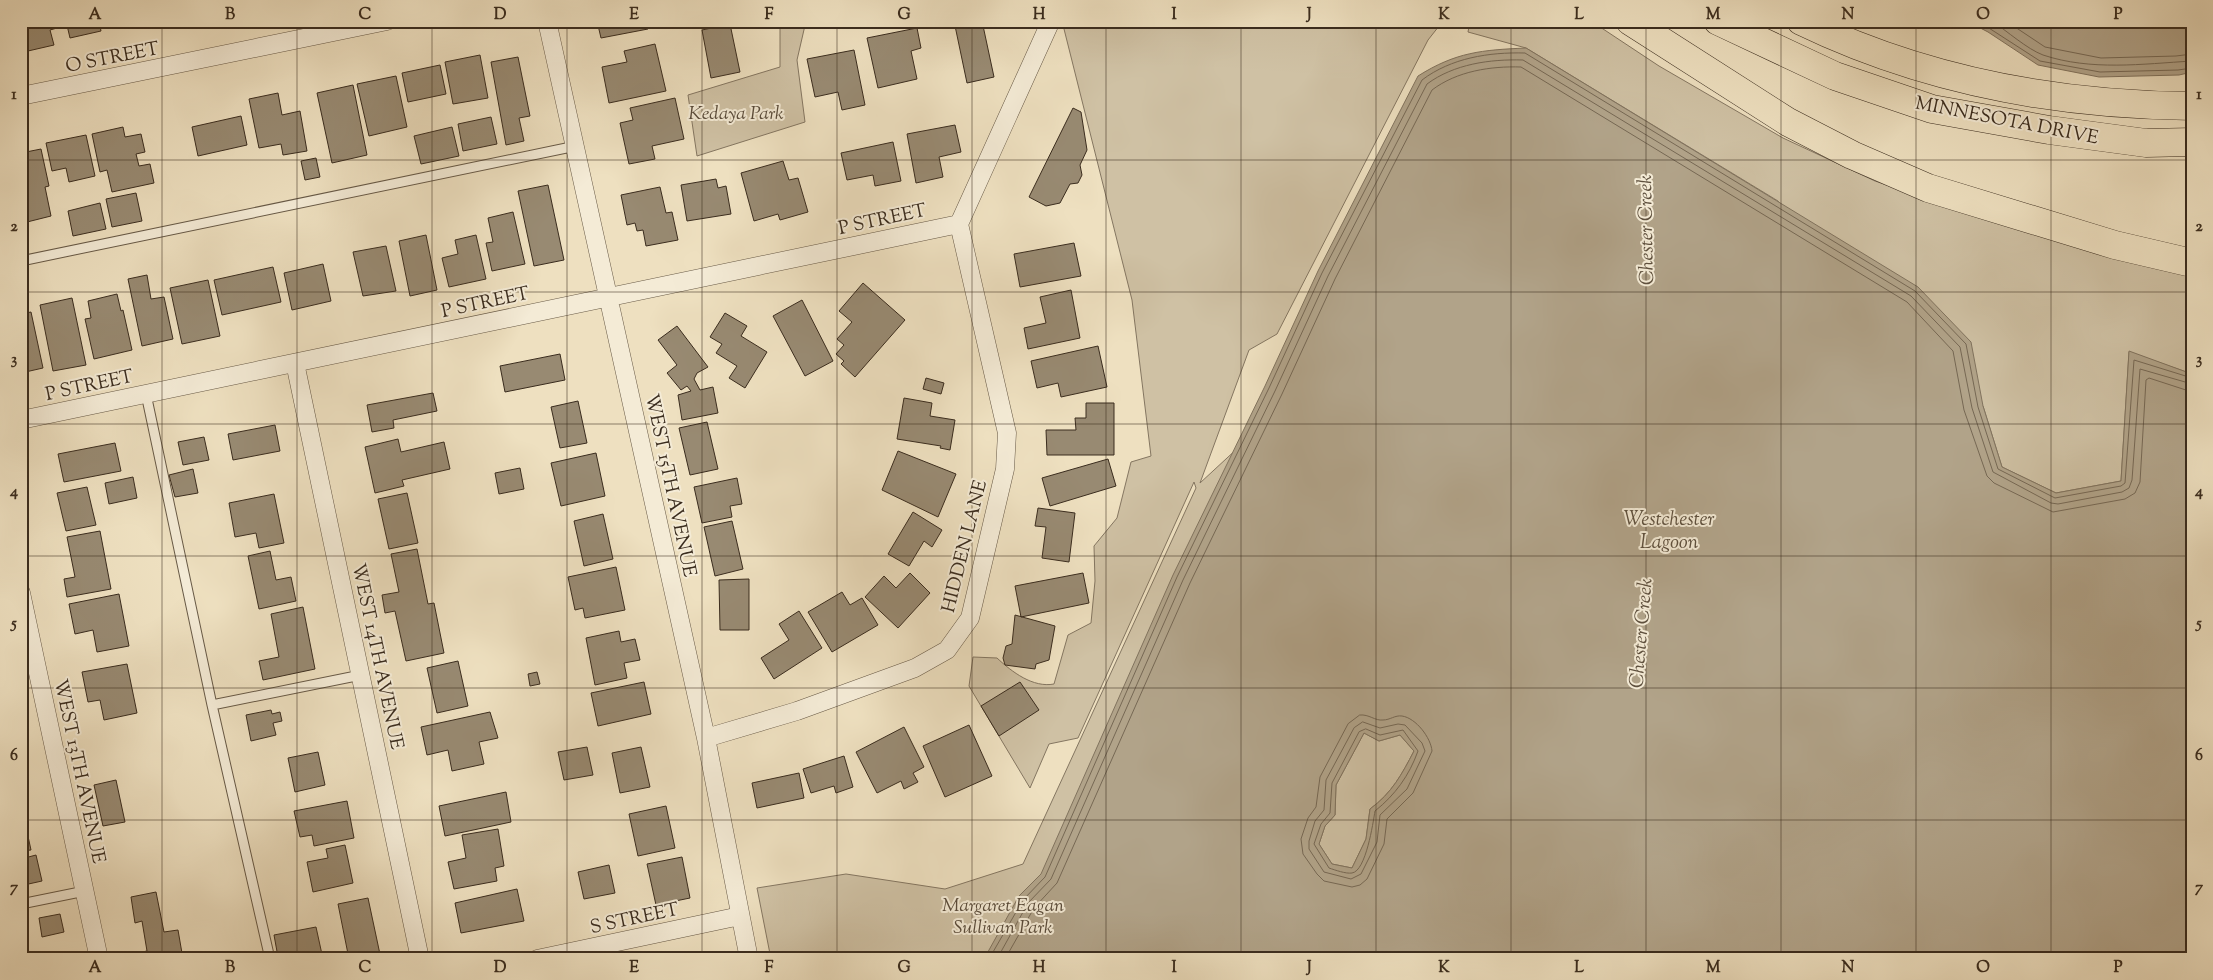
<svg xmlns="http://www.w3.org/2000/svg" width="2213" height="980" font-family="'Sorts Mill Goudy',serif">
<rect width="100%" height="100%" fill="#eee0c0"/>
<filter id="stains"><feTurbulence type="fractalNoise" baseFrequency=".004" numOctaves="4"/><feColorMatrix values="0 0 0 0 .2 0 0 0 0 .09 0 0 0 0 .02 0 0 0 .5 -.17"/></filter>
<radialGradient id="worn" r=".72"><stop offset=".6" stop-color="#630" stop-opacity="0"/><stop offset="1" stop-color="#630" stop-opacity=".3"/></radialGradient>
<!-- green -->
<path fill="#cfc1a4" stroke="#847661" d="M780,21H806L797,60L805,122L697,156L688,95L780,67Z
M1062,21H1443L1428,40L1277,334L1249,350L1200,483L1267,421L1034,959H771L757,888L846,874L945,889L1023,864L1196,488L1194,482L1078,738L1049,744L1030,788L969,686L973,657L997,658C1012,672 1033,688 1054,684L1068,635L1091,623L1095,581L1094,546L1117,518L1131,462L1151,456L1132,300Z
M1470,21H1591L1659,66L1783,138L1875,181L1971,214L2192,276V374L2129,352L2121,481L2056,493L2002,467L1983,406L1778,201L1526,48L1468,32Z
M1364,733L1379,741L1400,735L1414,751C1402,774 1392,793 1370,809L1366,839L1352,868L1332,864L1319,844L1325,826L1335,815L1336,785Z"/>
<!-- water -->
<path fill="#b1a389" stroke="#81735e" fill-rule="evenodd" d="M1967,21H2192V72L2179,75L2099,77L2038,65L1988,32Z
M1526,48L1918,287L1971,342L1983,406L2002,467L2056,493L2121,481L2129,351L2192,374V959H984L1019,896L1041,874L1173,575L1265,386L1318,271L1418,76C1456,52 1482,50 1526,48ZM1364,733L1379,741L1400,735L1414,751C1402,774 1392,793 1370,809L1366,839L1352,868L1332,864L1319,844L1325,826L1335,815L1336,785Z"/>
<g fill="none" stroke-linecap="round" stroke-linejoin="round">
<!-- shore -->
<path stroke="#766854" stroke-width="1" d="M1978,21L2040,61L2100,72L2178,70L2192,68
M1992,21C2007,31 2027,49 2043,55C2091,71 2142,64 2192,61
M2006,21L2045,47L2101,58L2176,56L2192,54
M1360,715C1369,714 1375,721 1383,720C1390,720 1395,715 1402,716C1416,718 1431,738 1432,751L1413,793L1387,819L1384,844L1367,879L1360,885L1352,887L1324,881L1317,874L1303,854L1301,839L1308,818L1316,807L1320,777L1348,724Z
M1363,722L1380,728L1398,724L1405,725L1422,743L1425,751L1407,789L1380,815L1377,842L1361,874L1351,879L1324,872L1309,849V841L1315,821L1324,810L1326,780L1354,728Z
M1366,729L1380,735L1403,730L1418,751C1409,776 1395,795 1375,811C1373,823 1366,871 1352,873C1346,874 1335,870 1329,868L1314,844L1321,824L1330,813L1332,783L1359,732Z
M989,959L1023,900L1045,877L1177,577L1269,388L1322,273L1422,80C1451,58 1489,52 1525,53L1915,291L1966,344L1978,407L1998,469L2055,498L2121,486L2125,483L2134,360L2192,378
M997,959L1028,903L1051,879L1183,580L1275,391L1328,276L1427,84C1454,64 1490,59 1523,60L1911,296L1960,347L1972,408L1993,472L2051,503L2058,504L2122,492L2129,488L2132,480L2140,369L2192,384
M1005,959L1034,908L1057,883L1190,583L1282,394L1335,279L1432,90C1457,71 1491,66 1521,67L1907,302L1953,351L1964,410L1987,476L1994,483L2053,512L2125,499L2135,493L2140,482L2146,380L2149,378L2192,392"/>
</g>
<!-- building -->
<path fill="#988a72" stroke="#3a2c1e" d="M21,21H62L64,26L50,30L54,45L28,51Z
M66,21H99L101,31L70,38Z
M116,21H143L118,27Z
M597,21H662V22L648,25V29L601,38Z
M954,21H982L994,77L967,83Z
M730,24L740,72L711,78L702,30Z
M917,28L921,48L911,51L917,79L878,88L867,38Z
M655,44L666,91L609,103L602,67L627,62L624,51Z
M854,50L865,105L842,110L838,92L815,97L807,59Z
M480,55L488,98L453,104L445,62Z
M518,57L530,116L519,118L524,141L506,145L491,62Z
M440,65L446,94L408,102L402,73Z
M396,76L407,127L369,136L357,84Z
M353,85L367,155L332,163L317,93Z
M278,93L282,115L300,111L307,151L283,155L281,144L259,148L249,99Z
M675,98L684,139L652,146L655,159L629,164L620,123L633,120L630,108Z
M1073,108L1081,112L1087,150L1080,165L1082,175L1078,183L1070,184L1060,203L1046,206L1029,197Z
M241,116L247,145L198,156L192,127Z
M491,117L497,144L463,151L458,124Z
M955,125L961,152L939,157L943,177L916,183L907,134Z
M123,127L125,137L141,134L145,152L136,154L139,166L150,164L154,183L112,192L107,170L100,172L92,134Z
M452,127L459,156L421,164L414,136Z
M86,135L95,176L69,182L66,168L52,171L46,143Z
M893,142L901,181L875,186L873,175L847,180L841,153Z
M41,149L49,186L45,187L51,216L27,222L21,194V153Z
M316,158L320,177L305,180L301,161Z
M783,161L789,180L798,178L808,212L780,220L778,214L754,221L741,173Z
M716,179L718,188L726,186L731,214L687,221L681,185Z
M548,185L564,260L534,266L518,191Z
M660,187L666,213L672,212L678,240L646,246L643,230L637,231L635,223L627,225L621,195Z
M136,193L142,221L112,227L106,199Z
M100,203L106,229L73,236L68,211Z
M513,212L525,264L492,271L486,243L493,242L488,218Z
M426,235L437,290L410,296L399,241Z
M476,235L486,279L449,287L442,258L458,254L455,240Z
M1074,243L1081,276L1020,287L1014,254Z
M386,246L396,291L363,296L353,252Z
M323,264L331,301L292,310L284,273Z
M273,267L281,302L222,315L214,280Z
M147,275L151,299L164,297L173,339L142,346L128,279Z
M208,280L220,336L182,344L170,288Z
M863,283L905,320L855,377L841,364L844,361L836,354L844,345L837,339L852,322L839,311Z
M1071,290L1080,338L1028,349L1024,328L1046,323L1040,297Z
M117,294L121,311L123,310L132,350L94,359L85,319L91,318L88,301Z
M72,298L86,365L53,371L40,305Z
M802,300L833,361L805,376L773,316Z
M31,312L43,368L21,373V314Z
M725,313L747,326L741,336L767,352L745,388L729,378L737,366L716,353L722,344L710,337Z
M677,326L708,367L697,373L694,379L700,390L713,387L718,413L682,420L678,395L691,391L687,386L681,390L667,373L677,365L658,340Z
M1098,346L1107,387L1061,397L1058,383L1037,388L1031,361Z
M560,354L565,380L505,392L500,366Z
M926,378L944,383L941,394L923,389Z
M433,393L437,411L393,420L394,428L372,432L367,405Z
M904,398L932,403L930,416L955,420L950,450L940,448L941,446L897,439Z
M578,401L587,443L560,448L551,407Z
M1086,403H1114V455H1047L1046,430H1076L1075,418H1086Z
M707,422L718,469L690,475L679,428Z
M275,425L280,451L233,460L228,434Z
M204,437L209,460L183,465L178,442Z
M398,439L401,452L444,442L450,469L402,480L404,486L375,493L365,447Z
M115,443L121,471L64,482L58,454Z
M898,451L956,474L938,517L882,490Z
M596,453L605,496L561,506L551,463Z
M1108,459L1116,486L1050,506L1042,478Z
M520,468L524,489L499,494L495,473Z
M193,469L198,493L175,497L169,475Z
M133,477L137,498L109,504L105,483Z
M737,478L742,504L730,506L732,517L702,523L694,487Z
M87,487L96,525L66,531L57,493Z
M407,493L418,543L389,549L378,499Z
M274,494L284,543L259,548L256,533L235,537L229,503Z
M1038,508L1075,513L1069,562L1042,558L1046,527L1035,526Z
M913,512L942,530L932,547L924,541L909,566L888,554Z
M603,514L613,559L584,566L574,521Z
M732,521L743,569L715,576L704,527Z
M100,531L111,589L67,597L64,579L75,577L67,537Z
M417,549L428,604L434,603L444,653L406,661L395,611L385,613L382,595L399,592L391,554Z
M270,551L276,580L291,577L296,601L259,609L248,556Z
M616,567L625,610L585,618L583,608L575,610L568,577Z
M910,573L930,593L898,628L865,597L884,576L896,588Z
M1083,573L1089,603L1021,617L1015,586Z
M749,579V630H720L719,580Z
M842,592L850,605L862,598L878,625L832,652L808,612Z
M119,594L129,646L97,652L93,630L75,634L69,604Z
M303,607L315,669L263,680L259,661L279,657L271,614Z
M799,611L822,648L774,679L761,658L789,640L779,624Z
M1015,615L1055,626L1049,660L1036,664L1035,669L1005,665L1003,658L1006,646L1012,644Z
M619,631L621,642L635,639L640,660L624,663L627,678L595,685L586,638Z
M458,661L468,706L437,713L427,668Z
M127,664L137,713L104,720L100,700L88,702L82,672Z
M537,672L540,684L530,686L528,674Z
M644,682L651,714L598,726L591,693Z
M1020,682L1039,710L999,736L981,706Z
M271,710L272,714L280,712L282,721L273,723L276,735L251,741L246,715Z
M490,712L498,738L479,742L484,764L452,771L448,750L427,755L421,727Z
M969,725L992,776L945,797L923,746Z
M904,727L924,767L913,773L918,782L904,789L901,781L877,793L856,752Z
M587,747L593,775L564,780L558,752Z
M641,747L650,787L620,793L612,753Z
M318,752L325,785L295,792L288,758Z
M844,756L853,787L836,793L834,786L811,793L803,769Z
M799,773L804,798L757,808L752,783Z
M116,780L125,822L103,826L94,785Z
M506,792L511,822L445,836L439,806Z
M347,801L354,838L314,846L312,835L300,837L294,811Z
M21,804L31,850L21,851Z
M666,806L675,848L638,856L629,814Z
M498,829L504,866L495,868L497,881L454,889L448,862L466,858L462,835Z
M345,845L353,883L313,892L307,862L328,858L326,849Z
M36,855L42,881L24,885L21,859Z
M682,857L690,898L656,905L647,864Z
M609,865L615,893L584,899L578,872Z
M517,889L524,921L461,933L455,903Z
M156,892L164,932L178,930L183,959H143L142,952L147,951L142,921L135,923L131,897Z
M368,898L381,959H349L338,904Z
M60,914L64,932L42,937L39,918Z
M316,927L323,959H309L308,952L278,957L274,935Z"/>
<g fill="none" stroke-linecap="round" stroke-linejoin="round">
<defs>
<path id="service" d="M21,261L576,146
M146,394L212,705L270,959
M212,705L361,675
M21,904L85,891"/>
<path id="minor" d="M547,21L706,738L749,959
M21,96L387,21
M959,224L1049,25L1048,21
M295,363L420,959
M21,420L959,224
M21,593L99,959
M706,738L797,711L915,668L947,650L970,618L1005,469L1007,433L959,224
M537,959L740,916"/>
<path id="primary" d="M1630,21L1788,122L1852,155L1928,188L2115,245L2192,263
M1718,21L1835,76L1932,109L2049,130L2146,143L2192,142
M1801,21C1923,80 2057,105 2192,106"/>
</defs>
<!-- service casing -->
<use href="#service" stroke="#675946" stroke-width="11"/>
<!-- minor casing -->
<use href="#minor" stroke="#675946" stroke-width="19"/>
<!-- primary casing -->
<use href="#primary" stroke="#3a2c1e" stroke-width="29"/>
<!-- service -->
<use href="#service" stroke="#f4ebd6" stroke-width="9"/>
<!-- minor -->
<use href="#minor" stroke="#f4ebd6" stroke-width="18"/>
<!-- primary -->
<use href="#primary" stroke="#eee0c0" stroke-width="28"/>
</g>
<!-- grid -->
<path fill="none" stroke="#3a2c1e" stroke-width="1" stroke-opacity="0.55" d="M162,21V959M297,21V959M432,21V959M567,21V959M702,21V959M837,21V959M972,21V959M1106,21V959M1241,21V959M1376,21V959M1511,21V959M1646,21V959M1781,21V959M1916,21V959M2051,21V959M21,160H2192M21,292H2192M21,424H2192M21,556H2192M21,688H2192M21,820H2192"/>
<g text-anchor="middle" stroke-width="4" stroke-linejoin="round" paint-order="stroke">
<!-- street labels -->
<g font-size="19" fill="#3a2c1e" stroke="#f4ebd6">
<text transform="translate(112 56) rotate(-11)" y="7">O STREET</text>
<text transform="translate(2007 119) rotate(11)" y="7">MINNESOTA DRIVE</text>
<text transform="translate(882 218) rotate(-12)" y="7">P STREET</text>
<text transform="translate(485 301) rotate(-12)" y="7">P STREET</text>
<text transform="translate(89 384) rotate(-12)" y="7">P STREET</text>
<text transform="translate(672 485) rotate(78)" y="7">WEST 15TH AVENUE</text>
<text transform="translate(963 546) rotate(-76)" y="7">HIDDEN LANE</text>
<text transform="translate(379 656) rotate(78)" y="7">WEST 14TH AVENUE</text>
<text transform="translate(81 771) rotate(78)" y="7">WEST 13TH AVENUE</text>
<text transform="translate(634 917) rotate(-12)" y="7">S STREET</text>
</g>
<!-- park labels -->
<g font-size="19" font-style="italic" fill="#584a39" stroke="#f4ebd6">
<text x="736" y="119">Kedaya Park</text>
<text x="1003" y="911">Margaret Eagan<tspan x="1003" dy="22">Sullivan Park</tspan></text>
</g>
<!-- water labels -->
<g font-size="20" font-style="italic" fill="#5e503e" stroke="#f4ebd6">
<text transform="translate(1645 230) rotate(-91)" y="7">Chester Creek</text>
<text x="1669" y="525">Westchester<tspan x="1669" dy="23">Lagoon</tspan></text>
<text transform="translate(1640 633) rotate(-85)" y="7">Chester Creek</text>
</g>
</g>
<!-- margin -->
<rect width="2213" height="980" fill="none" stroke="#eee0c0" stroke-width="55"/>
<rect x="28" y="28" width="2158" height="924" fill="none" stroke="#3a2c1e" stroke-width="2"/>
<g font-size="16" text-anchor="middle" font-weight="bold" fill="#3a2c1e">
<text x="95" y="19">A</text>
<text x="230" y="19">B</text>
<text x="365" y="19">C</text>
<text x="500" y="19">D</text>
<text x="634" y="19">E</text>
<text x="769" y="19">F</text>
<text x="904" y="19">G</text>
<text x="1039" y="19">H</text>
<text x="1174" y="19">I</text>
<text x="1309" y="19">J</text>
<text x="1444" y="19">K</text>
<text x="1579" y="19">L</text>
<text x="1713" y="19">M</text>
<text x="1848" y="19">N</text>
<text x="1983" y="19">O</text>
<text x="2118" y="19">P</text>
<text x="14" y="99">1</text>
<text x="2199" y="99">1</text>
<text x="14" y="231">2</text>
<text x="2199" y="231">2</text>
<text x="14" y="364">3</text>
<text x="2199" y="364">3</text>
<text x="14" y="496">4</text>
<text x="2199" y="496">4</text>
<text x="14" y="628">5</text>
<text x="2199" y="628">5</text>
<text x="14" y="760">6</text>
<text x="2199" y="760">6</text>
<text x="14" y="892">7</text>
<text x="2199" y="892">7</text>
<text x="95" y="972">A</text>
<text x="230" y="972">B</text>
<text x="365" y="972">C</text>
<text x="500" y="972">D</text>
<text x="634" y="972">E</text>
<text x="769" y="972">F</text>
<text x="904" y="972">G</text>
<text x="1039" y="972">H</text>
<text x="1174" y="972">I</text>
<text x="1309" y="972">J</text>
<text x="1444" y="972">K</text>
<text x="1579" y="972">L</text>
<text x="1713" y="972">M</text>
<text x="1848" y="972">N</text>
<text x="1983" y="972">O</text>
<text x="2118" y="972">P</text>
</g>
<rect width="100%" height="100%" filter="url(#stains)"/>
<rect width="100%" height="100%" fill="url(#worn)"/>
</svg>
